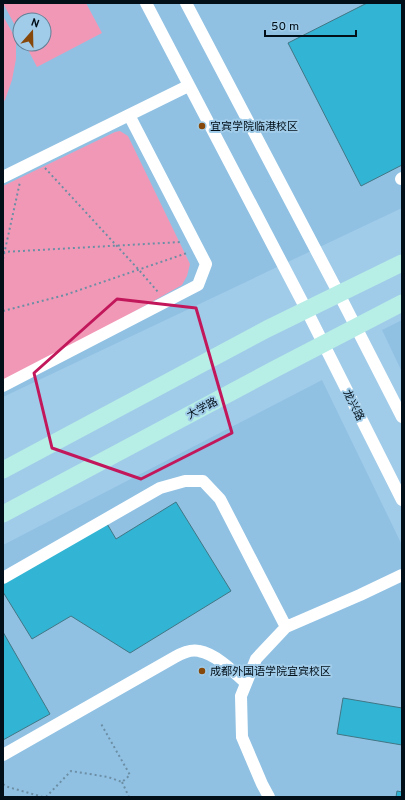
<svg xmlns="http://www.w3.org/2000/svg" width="405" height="800" font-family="Overpass,'Noto Sans SC',sans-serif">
<rect width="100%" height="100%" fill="#a1cce9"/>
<!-- built -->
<path fill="#90c1e3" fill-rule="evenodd" d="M3,3H402V208L3,397ZM20,20H44V44H20Z
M402,320V372L382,330Z
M322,380L402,545V797H3V545Z"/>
<!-- green -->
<path fill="#f298b7" d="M3,3H86L102,33L37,67L25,44H44V20H20V35Z
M3,16L16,39V59L12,80L5,100L3,102Z
M120,131L128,136L190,264L187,276L182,285L3,385V186L115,132Z"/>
<!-- building -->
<path fill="#32b5d4" stroke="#417685" d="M367,3H402V165L361,186L288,43Z
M176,502L231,591L130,653L71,616L32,639L3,592V584L106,522L116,539Z
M3,632L50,714L3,740Z
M343,698L402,708V745L337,734Z
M397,791L402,792V797H396Z"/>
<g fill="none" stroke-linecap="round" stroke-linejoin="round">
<!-- path -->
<path stroke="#6c8ea4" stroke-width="2" stroke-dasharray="2 3" stroke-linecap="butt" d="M45,168L139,270L158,292
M3,252L181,242
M3,259L20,182
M3,311L65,295L187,253
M122,782L129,797
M3,784L8,787L43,797
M46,797L71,771L108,777L122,782L130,775L100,722"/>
<!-- street -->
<path stroke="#fff" stroke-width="12" d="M146,3L306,309L402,500
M186,3L339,294L402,417
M3,177L188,86
M401,179L402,178
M3,386L198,285L206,264L129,115
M3,578L160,488L185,481H203L220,499L286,627
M3,755L175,657C182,653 191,649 199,651C216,654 234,672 246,683
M269,797L262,784L242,737L241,696L256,659L286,627L360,595L402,575"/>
<!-- secondary -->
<path stroke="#b7eee6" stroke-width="17" d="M3,470L267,329L402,263
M3,514L273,370L402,303"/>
</g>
<!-- marked area -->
<path fill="none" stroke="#c2185b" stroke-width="3" stroke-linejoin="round" d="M117,299L196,308L232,433L141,479L52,448L34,373Z"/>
<!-- markers -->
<g fill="#87490b" stroke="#a1cce9" stroke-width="1.5">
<circle cx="202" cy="126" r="4"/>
<circle cx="202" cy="671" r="4"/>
</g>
<g text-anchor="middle" stroke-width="4" stroke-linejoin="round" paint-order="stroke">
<!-- poi labels -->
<g font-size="11" fill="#020f19" stroke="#a1cce9" text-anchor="start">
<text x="210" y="130">宜宾学院临港校区</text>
<text x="210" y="675">成都外国语学院宜宾校区</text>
</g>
<!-- street labels -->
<g font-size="11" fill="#020f19" stroke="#a1cce9">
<text transform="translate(354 405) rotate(63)" y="4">龙兴路</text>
<text transform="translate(202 408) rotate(-28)" y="4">大学路</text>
</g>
</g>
<!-- border -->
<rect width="405" height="800" fill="none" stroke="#020f19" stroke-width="8"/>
<!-- north arrow -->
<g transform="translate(32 32) rotate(20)"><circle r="19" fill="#a1cce9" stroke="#618096"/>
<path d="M0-3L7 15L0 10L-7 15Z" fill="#87490b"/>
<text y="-6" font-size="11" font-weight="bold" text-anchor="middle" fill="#020f19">N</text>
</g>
<!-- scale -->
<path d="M265 30v6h91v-6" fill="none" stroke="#020f19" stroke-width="2"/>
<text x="271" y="30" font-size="12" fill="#020f19" stroke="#a1cce9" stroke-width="3" paint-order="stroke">50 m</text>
</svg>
